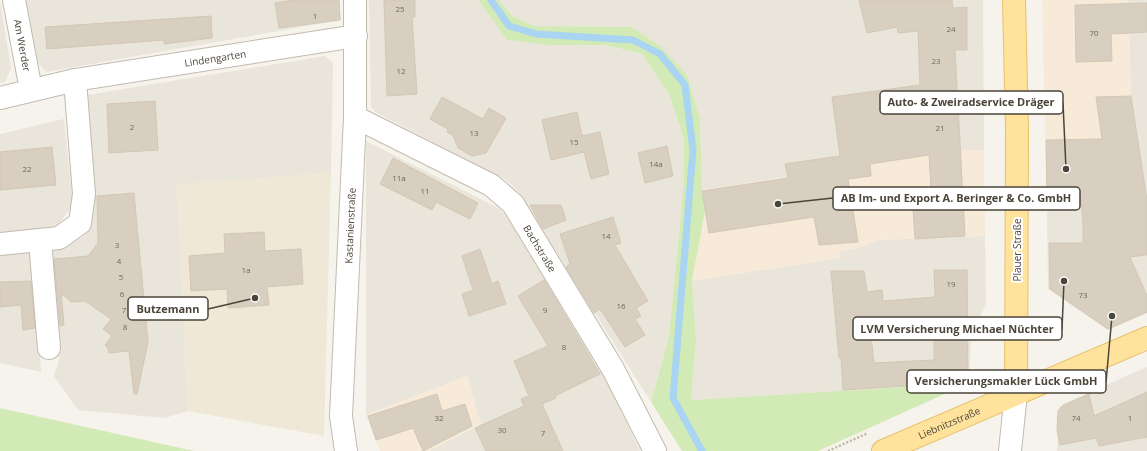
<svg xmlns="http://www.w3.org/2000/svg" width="1147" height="451" font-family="'Open Sans',sans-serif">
<rect width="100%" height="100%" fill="#f6f3ec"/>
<!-- residential -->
<path fill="#eae5da" d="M24,0H339L341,20L46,72L34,58Z
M369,0H478L507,40L549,45H605L642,54L669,94L684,139V181L669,337L651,402L517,190L506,180L377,113L371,107Z
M499,0H983L984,150H961L702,190L700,119L687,75L632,27L534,26L512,16Z
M1128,0H1147V313L1108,330L1048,289L1047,210L1128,208L1131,97Z
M0,1L11,68L5,82L0,83Z
M325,56L333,63L331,173L177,185L188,411L165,418L78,410L54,376L59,361L50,254L53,250L68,246L84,236L93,213L87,95Z
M64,119L73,204L57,227L0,233V134Z
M366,141L498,208L505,214L605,377L640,451H429L481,424L467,376L366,415Z
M985,236L986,303L971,337L969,383L691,400L696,340L692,281L840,258L839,251L859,248L878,240Z
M32,248L41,372L0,363V252Z
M1147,367V451H1057L1059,416L1063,404Z"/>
<!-- commercial -->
<path fill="#f7ead8" d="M1042,0H1128L1131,97L1146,194L1127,198L1129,207L1047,210Z
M961,150H984L985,236L878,240L859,248L840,251V258L692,281L705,211L702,190Z
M467,376L481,424L429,451H380L366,415Z"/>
<!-- education -->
<path fill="#efe8d6" d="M331,173L324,436L188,411L177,184Z"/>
<!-- green -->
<path fill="#d2eab5" d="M478,0H499L512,16L534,26L632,27L661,47L687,75L700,119L702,190L705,211L692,281L696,340L691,400L969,383L818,451H682L651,402L669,337L684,181V139L669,94L642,54L605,45H548L507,40Z
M0,408L194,451H0Z"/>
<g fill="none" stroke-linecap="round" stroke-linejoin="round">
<!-- stream -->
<path stroke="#a9d4f2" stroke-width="7" d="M491,0L509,26L536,34L633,40L660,54L685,85L693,150L673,398L702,451"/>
</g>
<!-- building -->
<path fill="#d8cfc1" stroke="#d3c7b4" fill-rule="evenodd" d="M294,0H339L340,20L279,28L275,3Z
M384,0H415V17H412L417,94L387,96Z
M859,0H952L953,8L967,7V50H955L965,236L915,239L913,208L932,207L929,155L870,164L871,176L848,179L858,242L819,245L814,217L709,233L702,191L788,178L785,164L840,156L832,97L920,85L918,31L898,33L897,27L867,33Z
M1147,3V32L1111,34L1112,61L1076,62L1075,5Z
M211,16L212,38L164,44V40L47,49L45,27Z
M1131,96L1147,200V255L1130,257L1147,296V312L1108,329L1050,289L1049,243H1083V223L1081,203L1047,204L1046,140L1102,139L1096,97Z
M442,97L483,119L489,108L506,118L486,153L472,156L458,148L453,135L447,132L448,129L430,119Z
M155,101L158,150L109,153L107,104Z
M577,112L582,136L600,132L609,174L591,179L584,152L551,160L542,120Z
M667,146L673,176L645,183L638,153Z
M52,147L56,185L0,190V152Z
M393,158L478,203L470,219L436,202L432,210L380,184Z
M134,193L148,342L137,394H134L129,351L109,353L108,348L105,345L112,336L103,329L111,319L85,301L71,302L61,293L64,325L60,326L54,259L88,256L98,243L97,196Z
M530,205H561L566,220L543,229Z
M613,217L621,243L615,245L648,301L636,308L641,316L635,319L645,335L625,347L600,309L594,313L566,267L570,264L560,234Z
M264,232L265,251L301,249L303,284L267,287L269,305L228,308L227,289L191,291L189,256L225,253L224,234Z
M480,249L492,284L498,281L506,304L469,316L462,294L473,290L462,256Z
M934,270H967L968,382L843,390L841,358H839L831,271H864L867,292L882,290L883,301L935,297ZM934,323V360L874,363L870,327Z
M544,280L600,374L555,396L556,398L542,404L563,451H486L475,428L524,406L521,399L529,396L514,361L548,346L518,296Z
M31,281L35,328L23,330L21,305L0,307V282Z
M1147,392V437L1099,446L1096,438L1060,445L1057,430L1058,411L1062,406L1089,394L1094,416Z
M437,394L442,411L465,404L472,426L423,451L413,428L376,440L368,416Z"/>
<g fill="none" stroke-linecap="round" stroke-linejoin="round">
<defs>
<g id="minor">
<path id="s1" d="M14,0L31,90"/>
<path id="s2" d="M0,98L75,80L356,36"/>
<path id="s3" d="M355,117L491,185L513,204L613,369L655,451"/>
<path d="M40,241L49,348"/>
<path d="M0,244L59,238L80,223L84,194L75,80"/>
<path id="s4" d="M346,451L341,416L355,117V0"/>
<path d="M1010,451L1016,393"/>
</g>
<g id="major">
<path d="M1014,0L1017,130L1016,393"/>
<path id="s5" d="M883,451L1147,338"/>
</g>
</defs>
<!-- minor casing -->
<use href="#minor" stroke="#c2bbae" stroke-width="24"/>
<!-- major casing -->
<use href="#major" stroke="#e6c16a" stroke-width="24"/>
<!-- path -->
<path stroke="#c4b79f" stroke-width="2.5" stroke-dasharray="2 2" stroke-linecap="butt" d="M828,451L868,433"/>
<!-- minor -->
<use href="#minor" stroke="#fff" stroke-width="22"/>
<!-- major -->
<use href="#major" stroke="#ffe39c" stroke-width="22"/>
</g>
<g text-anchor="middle" stroke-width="4" stroke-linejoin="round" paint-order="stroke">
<!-- number labels -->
<g font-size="8" fill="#6e675b">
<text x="400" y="12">25</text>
<text x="315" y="19">1</text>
<text x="951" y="32">24</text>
<text x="1094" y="36">70</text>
<text x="936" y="64">23</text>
<text x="401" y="74">12</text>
<text x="132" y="130">2</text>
<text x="940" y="131">21</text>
<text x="474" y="136">13</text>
<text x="574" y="145">15</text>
<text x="656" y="167">14a</text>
<text x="27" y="172">22</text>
<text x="399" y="181">11a</text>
<text x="425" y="194">11</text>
<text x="606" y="239">14</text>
<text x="117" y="248">3</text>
<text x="119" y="264">4</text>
<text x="246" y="273">1a</text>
<text x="121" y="280">5</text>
<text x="951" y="287">19</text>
<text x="122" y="297">6</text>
<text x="1083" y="298">73</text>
<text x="621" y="309">16</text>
<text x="124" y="313">7</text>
<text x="545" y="313">9</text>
<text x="125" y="330">8</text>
<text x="564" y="350">8</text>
<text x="439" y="421">32</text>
<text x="1076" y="421">74</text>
<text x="1130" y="421">1</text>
<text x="502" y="433">30</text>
<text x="543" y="436">7</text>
</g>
<!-- street labels -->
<g font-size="10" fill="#4b4439" stroke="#fff">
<text dy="4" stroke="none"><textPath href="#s1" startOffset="46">Am Werder</textPath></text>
<text dy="4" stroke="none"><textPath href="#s2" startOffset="219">Lindengarten</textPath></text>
<text dy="4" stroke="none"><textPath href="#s4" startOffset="226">Kastanienstraße</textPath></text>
<text dy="4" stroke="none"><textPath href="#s3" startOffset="233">Bachstraße</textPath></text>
<text transform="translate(1017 250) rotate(-90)" y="4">Plauer Straße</text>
<text dy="4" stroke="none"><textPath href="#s5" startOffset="72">Liebnitzstraße</textPath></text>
</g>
</g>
<!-- callouts -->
<path fill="none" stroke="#4b4439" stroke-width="1.5" d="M1066 169L1063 103M778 204L833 198M255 298L208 309M1064 281L1062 329M1112 316L1106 382"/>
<g fill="#4b4439" stroke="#fff" stroke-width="1.5">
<circle cx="1066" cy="169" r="4"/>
<circle cx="778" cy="204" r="4"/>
<circle cx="255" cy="298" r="4"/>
<circle cx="1064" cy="281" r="4"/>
<circle cx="1112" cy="316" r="4"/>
</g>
<g fill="#fff" stroke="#4b4439" stroke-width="1.5">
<rect x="880" y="91" width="183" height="23" rx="4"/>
<rect x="833" y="187" width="247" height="23" rx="4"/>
<rect x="128" y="297" width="80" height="23" rx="4"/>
<rect x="853" y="317" width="209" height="23" rx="4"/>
<rect x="907" y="370" width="199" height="23" rx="4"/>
</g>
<g font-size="11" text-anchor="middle" font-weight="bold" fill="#4b4439">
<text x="971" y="106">Auto- &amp; Zweiradservice Dräger</text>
<text x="956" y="202">AB Im- und Export A. Beringer &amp; Co. GmbH</text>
<text x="168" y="313">Butzemann</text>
<text x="957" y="333">LVM Versicherung Michael Nüchter</text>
<text x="1006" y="385">Versicherungsmakler Lück GmbH</text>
</g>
</svg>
